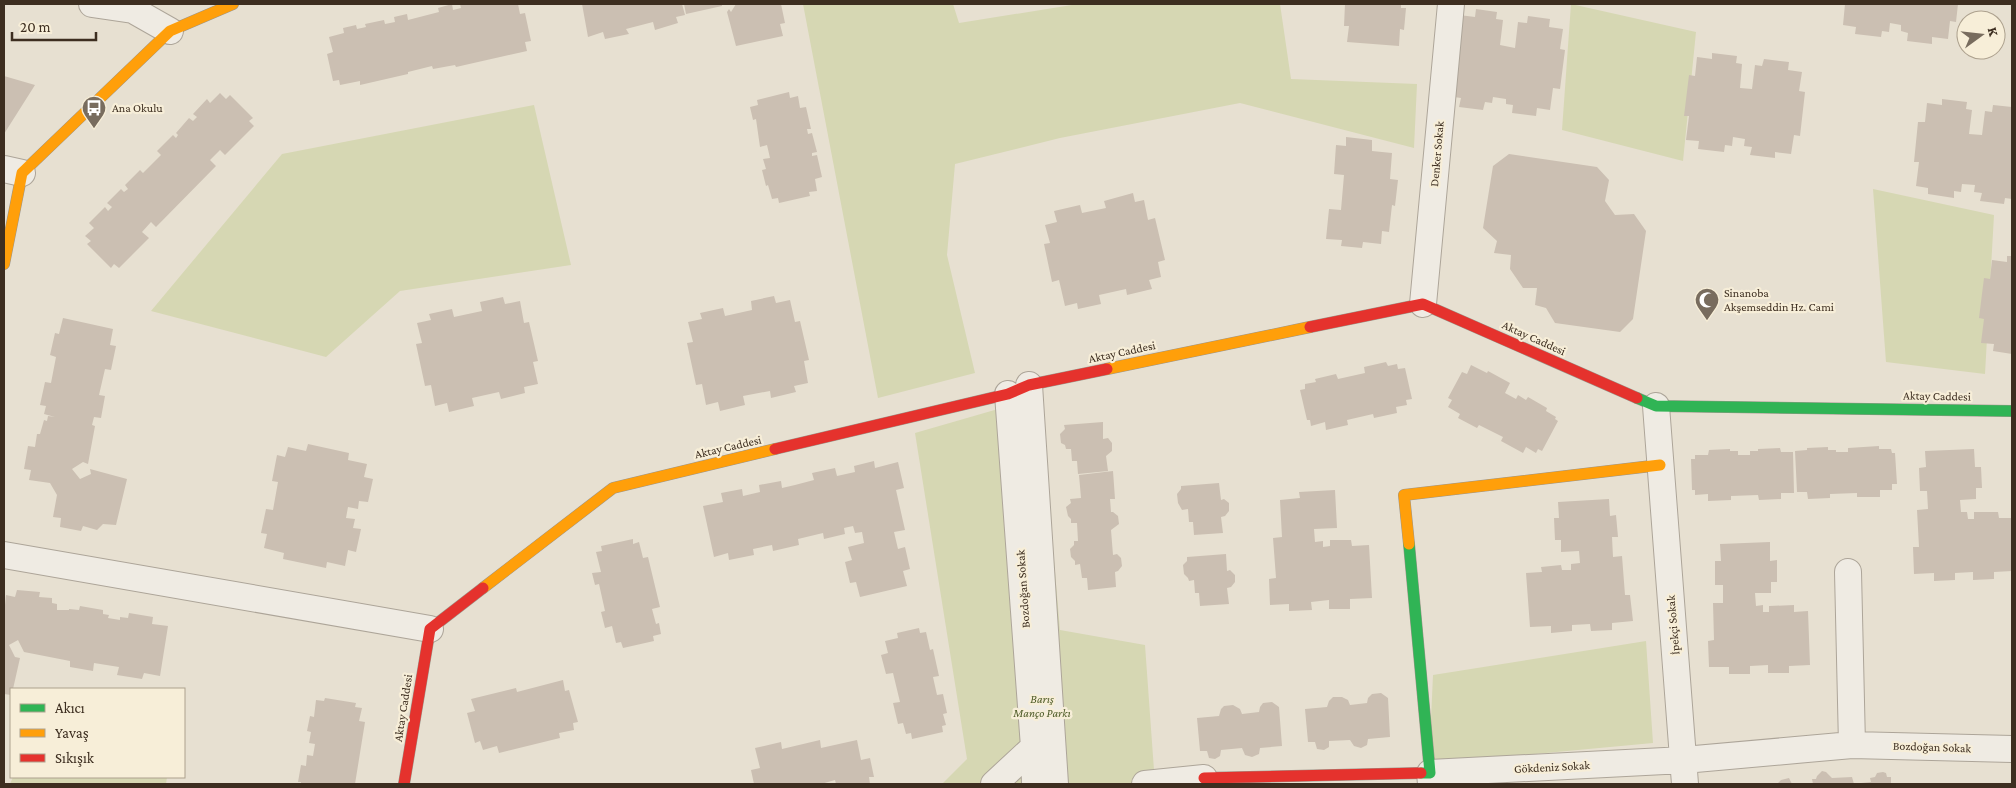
<svg xmlns="http://www.w3.org/2000/svg" width="2016" height="788" font-family="'Crimson Pro',serif">
<rect width="100%" height="100%" fill="#e7e0d1"/>
<!-- green -->
<path fill="#d6d7b3" d="M803,4H953L959,23L1078,4H1280L1291,79L1417,84L1414,148L1240,103L1060,138L955,164L947,255L975,373L878,398Z
M1571,4L1696,32L1683,161L1562,130Z
M534,105L571,265L400,291L326,357L151,311L282,154Z
M1873,189L1994,215L1985,374L1886,362Z
M1040,397L1060,630L1145,645L1155,784H942L967,759L915,433Z
M1646,641L1653,743L1429,764L1433,675Z
M13,777H167L166,784H10Z"/>
<!-- building -->
<path fill="#cbbfb2" d="M452,4L453,10L461,8L460,4H479V5L518,4L520,14L525,13L531,41L525,42L527,51L456,67L455,65L433,69L432,66L408,72V74L360,85V81L340,85L339,80L333,81L327,54L333,52L329,37L344,33L343,28L356,25L357,29L366,27L365,24L384,20L385,24L395,22L394,17L407,14L408,20L439,12L438,8Z
M582,4H682L685,15L676,17L678,23L655,30L653,22L626,29L629,34L605,39L603,32L588,37Z
M684,4H722V6L686,14Z
M736,4H781L785,23L780,24L783,36L736,46L727,12L729,9L731,12Z
M1345,4H1401V8H1406L1404,30L1400,29L1399,46L1347,42L1349,26H1344Z
M1845,4H1958L1956,22L1950,21L1948,39L1932,37V44L1907,41L1908,33L1901,31V25L1890,23L1889,32L1882,31L1881,37L1855,34L1856,27L1843,25Z
M1476,9L1497,12L1496,19L1503,20L1500,45L1515,48L1518,22L1527,23L1528,16L1550,19L1549,27L1563,29L1560,49L1565,50L1560,89L1553,88L1550,110L1537,108L1536,116L1512,113L1513,105L1506,104V99L1493,97L1492,103L1485,102L1483,110L1459,107L1461,98L1447,96L1459,15L1475,17Z
M1712,53L1737,56L1736,63L1742,64L1740,88L1752,89L1755,65L1762,66L1764,59L1789,62L1788,70L1802,72L1799,91L1805,92L1800,136L1794,135L1791,154L1775,152V158L1750,155L1752,147L1744,146L1745,139L1733,137L1732,146L1725,145L1724,152L1698,149L1699,141L1686,140L1689,116H1684L1689,75L1695,76L1697,57L1712,59Z
M4,76L35,85L4,134Z
M789,92L790,98L798,96L800,108L806,107L811,129H807L808,134L812,133L817,152L812,153V156L817,155L822,177L815,179L817,191L809,192L810,196L779,203L778,198L772,199L768,185L766,186L762,170L766,169L763,159L770,158L767,145L760,147L756,119L753,120L750,107L758,105L757,100Z
M220,93L226,99L230,95L253,118L249,121L254,126L225,155L220,150L210,160L216,166L156,227L151,222L142,232L149,238L119,268L114,264L111,268L87,244L91,241L85,236L94,228L89,223L105,207L108,211L112,207L107,203L121,189L124,192L128,189L125,185L140,170L143,173L161,155L157,151L173,135L176,138L178,135L176,133L189,118L193,121L197,117L193,114L207,99L210,103Z
M1942,99L1967,102L1966,109L1972,110L1969,134L1982,135L1985,111L1992,112L1993,105L2012,107V199L2005,198L2004,204L1980,201L1982,193L1974,192L1975,185L1962,184L1961,192L1954,191V198L1928,194V188L1916,186L1919,162H1914L1918,122H1925L1927,103L1942,105Z
M1346,137L1372,140V151L1392,153L1390,179L1398,180L1395,206L1392,205L1389,232L1382,231L1381,244L1363,242L1362,248L1341,246L1342,240L1326,239L1329,209L1341,210L1344,175L1334,174L1336,145L1346,146Z
M1509,154L1597,167L1609,180L1605,201L1615,215L1634,214L1646,231L1633,319L1620,332L1555,323L1546,308L1535,305L1537,288H1523L1510,269L1511,255L1494,253L1497,241L1483,228L1493,166Z
M1133,193L1135,202L1144,200L1148,220L1155,218L1165,260L1158,262L1161,277L1149,280L1152,289L1127,295L1126,289L1099,295L1101,304L1078,309L1077,303L1065,306L1059,280L1052,282L1044,244L1050,243L1045,225L1057,222L1054,211L1080,205L1082,213L1106,208L1104,201Z
M2007,256H2012V354L1993,351L1994,344L1981,343L1984,319L1979,318L1984,278L1990,279L1992,260L2007,262Z
M774,296L776,303L790,300L795,322L800,321L809,360L804,361L808,383L794,386L796,392L771,398L770,391L743,396L745,405L720,411L718,402L706,405L702,384L696,385L687,343L693,342L688,322L702,319L700,313L723,308L725,316L752,310L751,301Z
M503,297L505,304L520,301L524,323L529,322L538,361L533,362L538,384L524,387L525,393L501,399L499,392L472,398L474,406L449,412L447,403L435,406L431,385L425,386L416,344L422,343L417,323L431,320L429,314L452,309L454,317L482,311L480,302Z
M63,318L113,329L110,345L116,346L111,370L105,369L99,395L105,396L101,418L94,417L92,425L95,426L88,464L83,462L72,469L80,479L91,474L90,469L127,479L116,525L103,524L97,530L83,526L81,531L60,527L61,518L53,517L57,495L50,483L29,480L31,470L24,469L28,446L35,447L37,434H40L44,420L47,421L48,416L55,417L44,414L46,406L40,405L45,382L51,383L56,357L50,355L55,333L59,334Z
M1386,362L1388,366L1397,364L1398,369L1405,368L1412,399L1406,400L1407,405L1396,407L1397,413L1374,418L1373,414L1347,420L1348,425L1326,430L1325,422L1311,426L1310,420H1307L1300,390L1305,389V384L1316,382L1315,379L1336,374L1338,379L1365,373L1364,367Z
M1471,365L1487,373L1488,371L1510,383L1505,393L1516,399L1518,395L1526,400L1528,397L1547,408L1546,411L1556,417L1555,419L1558,421L1542,451L1538,449L1536,453L1526,447L1523,453L1501,441L1503,437L1479,425L1477,428L1458,418L1460,414L1448,407L1452,400L1448,398L1462,372L1467,374Z
M1103,422V439L1108,438L1112,443V451L1106,456L1108,471L1078,474L1077,461H1072L1071,449H1066L1065,445L1061,443L1060,434L1065,429L1064,425Z
M308,444L349,453L348,460L367,464L364,477L373,479L368,502L359,501L358,509L348,507L346,518L355,519L353,528L361,529L356,552L348,550L345,566L327,562L326,568L283,559L284,553L264,548L267,534L261,533L266,509L273,510L278,482L272,481L277,455L285,457L288,447L306,451Z
M1879,446V449H1891L1892,453H1895L1897,484H1892V490H1880V497H1857V493L1830,494V498L1808,499L1807,492H1797L1795,451L1807,450V448L1828,447V450H1836V452H1848V448Z
M1780,448L1781,452H1793L1794,493H1781V499L1759,500L1758,495L1731,496V500L1708,501V494L1695,495V490H1692L1691,459H1695V455H1708L1709,450L1730,449V451H1738V455H1750V451H1758V449Z
M1974,449L1975,467H1981L1982,488H1976V499L1960,500L1961,512H1967L1968,519H1974V512H1998L1999,518H2012V571L1994,572V579L1973,580V572L1955,573V580L1934,581V573L1914,574L1913,547H1919L1917,510L1928,509L1927,491H1920L1919,468L1926,467L1925,451Z
M874,461L875,468L898,462L904,488L896,490L905,530L894,532L898,549L905,547L910,569L903,571L907,586L860,597L856,582L850,583L845,562L852,560L848,547L864,543L862,532L855,533L853,526L844,528L845,534L824,539L823,533L798,539L799,545L773,551L772,545L753,549L754,555L729,560L728,553L714,557L703,506L723,502L721,493L742,489L743,496L760,492L759,485L781,481L782,488L795,485L814,480L812,473L835,468L837,476L855,472L854,466Z
M1113,471L1115,499H1110L1111,512H1113L1118,516L1119,524L1111,530L1113,555L1117,554L1121,558L1122,566L1118,571L1115,572L1116,587L1088,590L1087,578H1082L1080,564L1075,565V561L1071,557L1070,549L1074,545V541H1078L1077,523H1071V519L1068,516L1066,507L1071,503L1070,499L1081,498L1079,475Z
M1219,483L1221,500L1224,499L1229,503V511L1225,516L1221,517L1223,533L1194,535L1193,522H1189L1188,509L1182,510L1178,503L1177,494L1181,489V486Z
M1335,490L1337,528L1314,529L1315,542L1323,541V547L1330,546V540H1351L1352,546L1369,545L1372,598L1350,599V609H1329V600L1311,602L1312,610L1289,611V604L1270,605L1269,579L1276,578L1273,538L1282,537L1280,500L1300,498L1299,492Z
M1609,499L1610,516L1616,515L1618,537H1612L1613,557L1622,556L1625,595H1630L1633,621L1612,623V630L1591,631L1590,624L1572,625V631L1551,633V626L1530,627L1526,573L1542,572L1541,567L1561,565L1562,570H1571V564L1580,563L1579,551L1561,552V540H1555L1554,518H1559L1558,502Z
M633,539V544L639,542L643,558L648,557L660,607L652,609L656,624L659,623L661,634L653,636L654,641L623,648L621,642L616,643L612,626L605,628L601,612L605,611L599,584L595,585L592,573L601,572L596,552L602,551L601,546Z
M1770,542V561L1777,560V582H1771V593H1755L1756,606L1763,605V612H1769V606L1794,605V612L1808,611L1810,665L1789,666V673H1768V665L1750,666V674H1729V667H1709L1708,641L1714,640L1713,603H1723V585H1715V561H1721L1720,544Z
M1226,554L1227,571L1230,570L1235,575V582L1231,587L1227,588L1229,604L1200,606L1199,593H1195L1194,580L1189,581L1188,578L1184,574L1183,565L1187,561V557Z
M17,590L40,592L39,597L52,598V603L57,604V610H69V609L79,610L80,606L103,610V614L109,615L108,618L120,620V617L128,618L129,613L153,617L152,624L168,626L160,676L144,673L142,679L117,675L119,667L94,663L93,671L70,667V661L24,652L18,640L9,645L15,657L20,658L13,689H11V695L4,694V615L6,595L15,597Z
M919,628L920,633L926,632L930,650L933,649L939,676L933,677L937,695L943,694L947,713L943,714L946,725L942,726L943,732L912,739L911,733L906,734L903,723L898,724L893,703L900,702L893,673L886,674L881,655L888,653L885,641L898,638L897,633Z
M563,680L565,691L569,690L578,722L573,723L574,730L559,733L560,738L499,753L497,746L483,750L480,741L475,743L467,713L475,711L471,699L516,688L517,692Z
M1381,693L1388,698L1390,737L1368,739L1367,745L1361,748L1354,746L1350,740L1329,741V747L1324,750L1317,749L1315,742H1308L1305,709L1327,707L1329,701L1333,697H1342L1348,700L1350,705L1367,703L1368,698L1372,694Z
M325,698L356,703L355,707L362,708L359,721L365,722L355,784H301V782H298L301,765L306,766L307,755L313,756L315,744L309,743L311,732L307,731L310,716L314,717L316,700L324,701Z
M1272,702L1279,707L1282,746L1260,748L1259,754L1252,757L1245,755L1242,748L1221,750L1220,756L1215,759L1209,758L1207,751H1200L1197,718L1219,716L1221,709L1224,706L1233,705L1240,709L1242,714L1259,712L1260,707L1263,703Z
M820,740L821,748L857,740L861,760L870,758L874,777H869L870,784H836L835,780L821,784H754L751,770L760,768L755,748L781,742L782,749Z
M1822,771L1826,772L1832,778L1852,777L1854,784H1813L1812,779H1816L1817,776Z
M1883,772L1886,773L1887,777H1891V784H1861V783L1871,782L1870,778L1875,777L1877,773Z
M1789,778L1792,784H1777L1781,780Z"/>
<g fill="none" stroke-linecap="round" stroke-linejoin="round">
<defs>
<path id="street" d="M92,4L133,10L170,31
M4,169L22,173
M1423,304L1451,4
M1029,385L1055,784
M1008,394L1034,747L1035,784
M1656,406L1685,784
M4,555L430,629
M1852,745L2012,749
M994,784L1034,747
M1145,784L1204,778
M1431,784L1430,773L1684,760L1852,745L1848,572"/>
<path id="fast" d="M1637,398L1656,406L2012,411
M1409,544L1430,773H1421"/>
<path id="slow" d="M4,264L22,173L170,31L233,4
M1107,369L1310,327
M1409,544L1404,495L1660,465
M483,588L613,488L775,449"/>
<path id="jam" d="M1310,327L1423,304L1637,398
M775,449L1008,394L1029,385L1107,369
M1204,778L1421,773
M404,784L430,629L483,588"/>
</defs>
<!-- street casing -->
<use href="#street" stroke="#ada599" stroke-width="28"/>
<!-- fast casing -->
<use href="#fast" stroke="#9c958a" stroke-width="12"/>
<!-- slow casing -->
<use href="#slow" stroke="#9c958a" stroke-width="12"/>
<!-- jam casing -->
<use href="#jam" stroke="#9c958a" stroke-width="12"/>
<!-- street -->
<use href="#street" stroke="#efebe3" stroke-width="26"/>
<!-- fast -->
<use href="#fast" stroke="#30b455" stroke-width="11"/>
<!-- slow -->
<use href="#slow" stroke="#ff9f0a" stroke-width="11"/>
<!-- jam -->
<use href="#jam" stroke="#e5322d" stroke-width="11"/>
</g>
<!-- icons -->
<defs>
<symbol id="bus-pin" viewBox="-11 -11 22 30"><path d="M0 17L-7.5 6A9.5 9.5 0 1 1 7.5 6Z" fill="#786c5e" stroke="#f7eed8"/><path d="M-5-6H5V4H4V6H2V4H-2V6H-4V4H-5ZM-3.5-4V0h7V-4ZM-3.5 1.2v1.5H-2V1.2ZM2 1.2v1.5H3.5V1.2Z" fill="#fff"/></symbol>
<symbol id="mosque-pin" viewBox="-11 -11 22 30"><path d="M0 17L-7.5 6A9.5 9.5 0 1 1 7.5 6Z" fill="#786c5e" stroke="#f7eed8"/><path d="M3.5-4.9A6 6 0 1 0 3.5 4.9A5 5 0 1 1 3.5-4.9Z" fill="#fff"/></symbol>
</defs>
<g fill-rule="evenodd">
<use href="#bus-pin" x="80" y="94" width="28" height="38"/>
<use href="#mosque-pin" x="1693" y="286" width="28" height="38"/>
</g>
<g text-anchor="middle" stroke-width="4.5" stroke-linejoin="round" paint-order="stroke">
<!-- poi labels -->
<g font-size="12" fill="#3d2e20" stroke="#f7eed8" text-anchor="start">
<text x="112" y="112">Ana Okulu</text>
<text x="1724" y="297">Sinanoba<tspan x="1724" dy="14">Akşemseddin Hz. Cami</tspan></text>
</g>
<!-- street labels -->
<g font-size="12" fill="#3d2e20" stroke="#f7eed8">
<text transform="translate(1437 154) rotate(-85)" y="4">Denker Sokak</text>
<text transform="translate(1534 338) rotate(24)" y="4">Aktay Caddesi</text>
<text transform="translate(1122 352) rotate(-12)" y="4">Aktay Caddesi</text>
<text transform="translate(1937 396) rotate(1)" y="4">Aktay Caddesi</text>
<text transform="translate(728 447) rotate(-13)" y="4">Aktay Caddesi</text>
<text transform="translate(1023 589) rotate(-94)" y="4">Bozdoğan Sokak</text>
<text transform="translate(1673 625) rotate(-95)" y="4">İpekçi Sokak</text>
<text transform="translate(403 708) rotate(-81)" y="4">Aktay Caddesi</text>
<text transform="translate(1932 747) rotate(2)" y="4">Bozdoğan Sokak</text>
<text transform="translate(1552 767) rotate(-3)" y="4">Gökdeniz Sokak</text>
</g>
<!-- park labels -->
<g font-size="12" font-style="italic" fill="#4d5a26" stroke="#f7eed8">
<text x="1042" y="703">Barış<tspan x="1042" dy="14">Manço Parkı</tspan></text>
</g>
</g>
<!-- border -->
<rect width="2016" height="788" fill="none" stroke="#3d2e20" stroke-width="10"/>
<!-- legend -->
<rect x="10" y="688" width="175" height="90" fill="#f7eed8" stroke="#ada18e"/>
<rect x="20" y="704" width="25" height="8" fill="#30b455" stroke="#ada18e"/>
<text x="55" y="713" font-size="15" fill="#3d2e20">Akıcı</text>
<rect x="20" y="729" width="25" height="8" fill="#ff9f0a" stroke="#ada18e"/>
<text x="55" y="738" font-size="15" fill="#3d2e20">Yavaş</text>
<rect x="20" y="754" width="25" height="8" fill="#e5322d" stroke="#ada18e"/>
<text x="55" y="763" font-size="15" fill="#3d2e20">Sıkışık</text>
<!-- north arrow -->
<g transform="translate(1981 35) rotate(75)"><circle r="24" fill="#f7eed8" stroke="#ada18e"/>
<path d="M0-4L9 19L0 12L-9 19Z" fill="#786c5e"/>
<text y="-8" font-size="14" font-weight="bold" text-anchor="middle" fill="#3d2e20">K</text>
</g>
<!-- scale -->
<path d="M12 32v8h84v-8" fill="none" stroke="#3d2e20" stroke-width="2.5"/>
<text x="20" y="32" font-size="15" fill="#3d2e20" stroke="#f7eed8" stroke-width="4" paint-order="stroke">20 m</text>
</svg>
